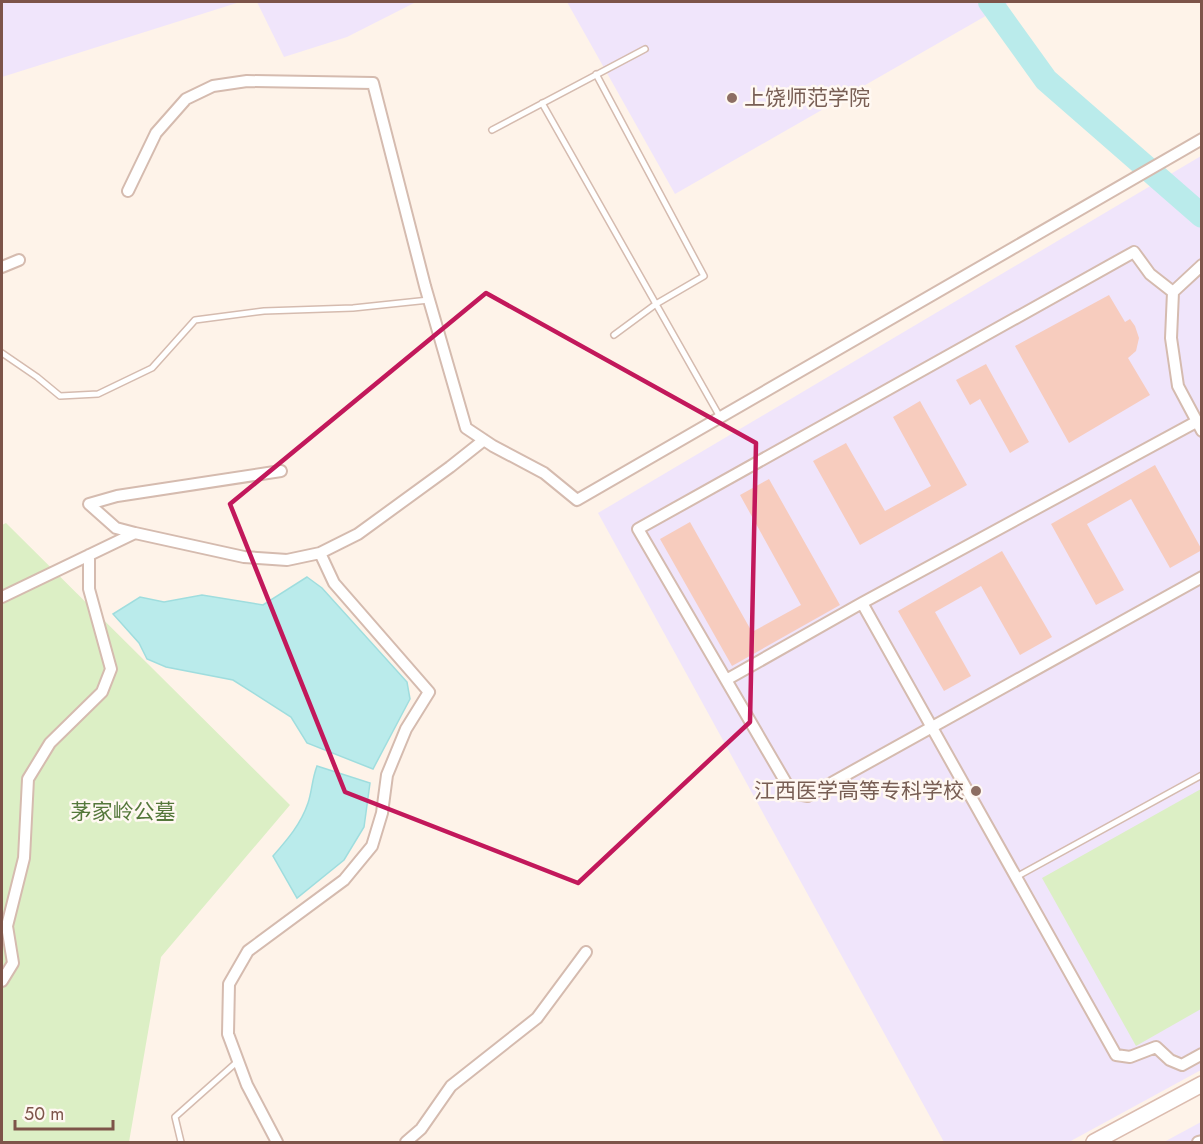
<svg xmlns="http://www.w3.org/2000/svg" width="1203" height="1144" font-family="Jost,'Noto Sans SC',sans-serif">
<rect width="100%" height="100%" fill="#fef3e9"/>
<!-- education -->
<path fill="#f0e5fb" d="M2,2H240L2,77Z
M257,2H416L347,37L284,57Z
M567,2H1010L675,194Z
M1201,156V1070L1069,1142H944L598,513Z
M1201,1122V1142H1164Z"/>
<!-- green -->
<path fill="#dcefc5" d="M6,523L290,805L161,957L129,1142H2V525Z
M1201,789V1009L1136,1046L1042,878Z"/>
<!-- water -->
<path fill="#baebeb" stroke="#9fddde" stroke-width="1.5" d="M307,577L322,588L407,682L410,699L373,769L307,743L291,717L233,680L166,667L147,659L139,643L113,614L140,597L164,602L202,595L263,605Z
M317,766L370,783L364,827L344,860L297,898L273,856C287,840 301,824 308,803C312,791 312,779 317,766Z"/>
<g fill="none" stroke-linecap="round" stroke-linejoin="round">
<!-- river -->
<path stroke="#baebeb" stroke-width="24" d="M990,2L1046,80L1202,216"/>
</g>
<!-- building -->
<path fill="#f7ccbe" d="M1109,295L1125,322L1130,319L1135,326L1139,338L1136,351L1128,358L1150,395L1069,443L1015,346Z
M986,364L1029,442L1010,453L980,399L970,405L956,380Z
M920,401L967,485L860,545L813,461L846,443L885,511L931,486L893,417Z
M1155,465L1202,550L1170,568L1131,499L1087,524L1124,590L1096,605L1051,524Z
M769,479L840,605L732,666L660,539L690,522L752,632L801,605L740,495Z
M1002,551L1052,637L1020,655L981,586L935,612L971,676L944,691L898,611Z"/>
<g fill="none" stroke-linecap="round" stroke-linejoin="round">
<defs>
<path id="lane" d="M596,74L704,276L656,304L614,335
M542,103L720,417
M492,130L645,49
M2,353L37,377L60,396L98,394L152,368L195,320L264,311L353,308L429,300
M1016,877L1202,775
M181,1142L175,1117L238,1061"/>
<path id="street" d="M128,191L156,133L186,99L213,86L247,81L373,83L425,286L466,428L493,446L544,473L577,500L1202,139
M1202,265L1173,292L1171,338L1178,386L1202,431
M2,267L19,260
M1173,292L1150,274L1134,252L638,529L792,793L808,796L1202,577
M135,533L116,528L89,504L117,496L281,471
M2,597L135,533L244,557L287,560L320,553L358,534L450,467L484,440
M862,603L1116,1055L1130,1057L1156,1047L1170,1060L1182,1065L1202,1054
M726,680L862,603L1196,422
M2,981L13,963L7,926L24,858L28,779L50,743L102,692L111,669L89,589V555
M277,1142L247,1085L228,1034L229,984L248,951L344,880L372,846L382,813L387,775L406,729L429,692L334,583L320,553
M406,1142L421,1129L451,1086L537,1018L586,952
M1198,1142L1202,1141"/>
<path id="secondary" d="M1094,1142L1202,1084"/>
</defs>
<!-- lane casing -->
<use href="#lane" stroke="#d5bbaf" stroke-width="8"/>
<!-- street casing -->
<use href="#street" stroke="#d5bbaf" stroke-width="14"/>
<!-- secondary casing -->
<use href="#secondary" stroke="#dbbcaf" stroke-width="18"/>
<!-- lane -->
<use href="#lane" stroke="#fff" stroke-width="5"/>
<!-- street -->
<use href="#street" stroke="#fff" stroke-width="10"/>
<!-- secondary -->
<use href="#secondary" stroke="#fff" stroke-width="15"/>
</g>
<!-- marked area -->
<path fill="none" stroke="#c2185b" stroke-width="4.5" stroke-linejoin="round" d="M486,293L756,443L750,722L578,883L345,792L230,504Z"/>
<!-- markers -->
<g fill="#8d6e63" stroke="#fff8f2" stroke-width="2">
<circle cx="732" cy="98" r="6"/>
<circle cx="976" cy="791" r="6"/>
</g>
<g text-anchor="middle" stroke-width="5" stroke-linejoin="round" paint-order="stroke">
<!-- education labels -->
<g font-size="21" fill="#785e54" stroke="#fff8f2" text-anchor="start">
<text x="744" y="105">上饶师范学院</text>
<text x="964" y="798" text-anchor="end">江西医学高等专科学校</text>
</g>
<!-- park labels -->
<g font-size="21" fill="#54773a" stroke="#fff8f2">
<text x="123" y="819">茅家岭公墓</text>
</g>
</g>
<!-- border -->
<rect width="1203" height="1144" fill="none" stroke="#7d5449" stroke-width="6"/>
<!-- scale -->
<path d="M15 1120v9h98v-9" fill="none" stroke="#7d5449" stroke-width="3"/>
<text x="24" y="1120" font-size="18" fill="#7d5449" stroke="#fff8f2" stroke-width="4.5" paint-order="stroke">50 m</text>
</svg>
